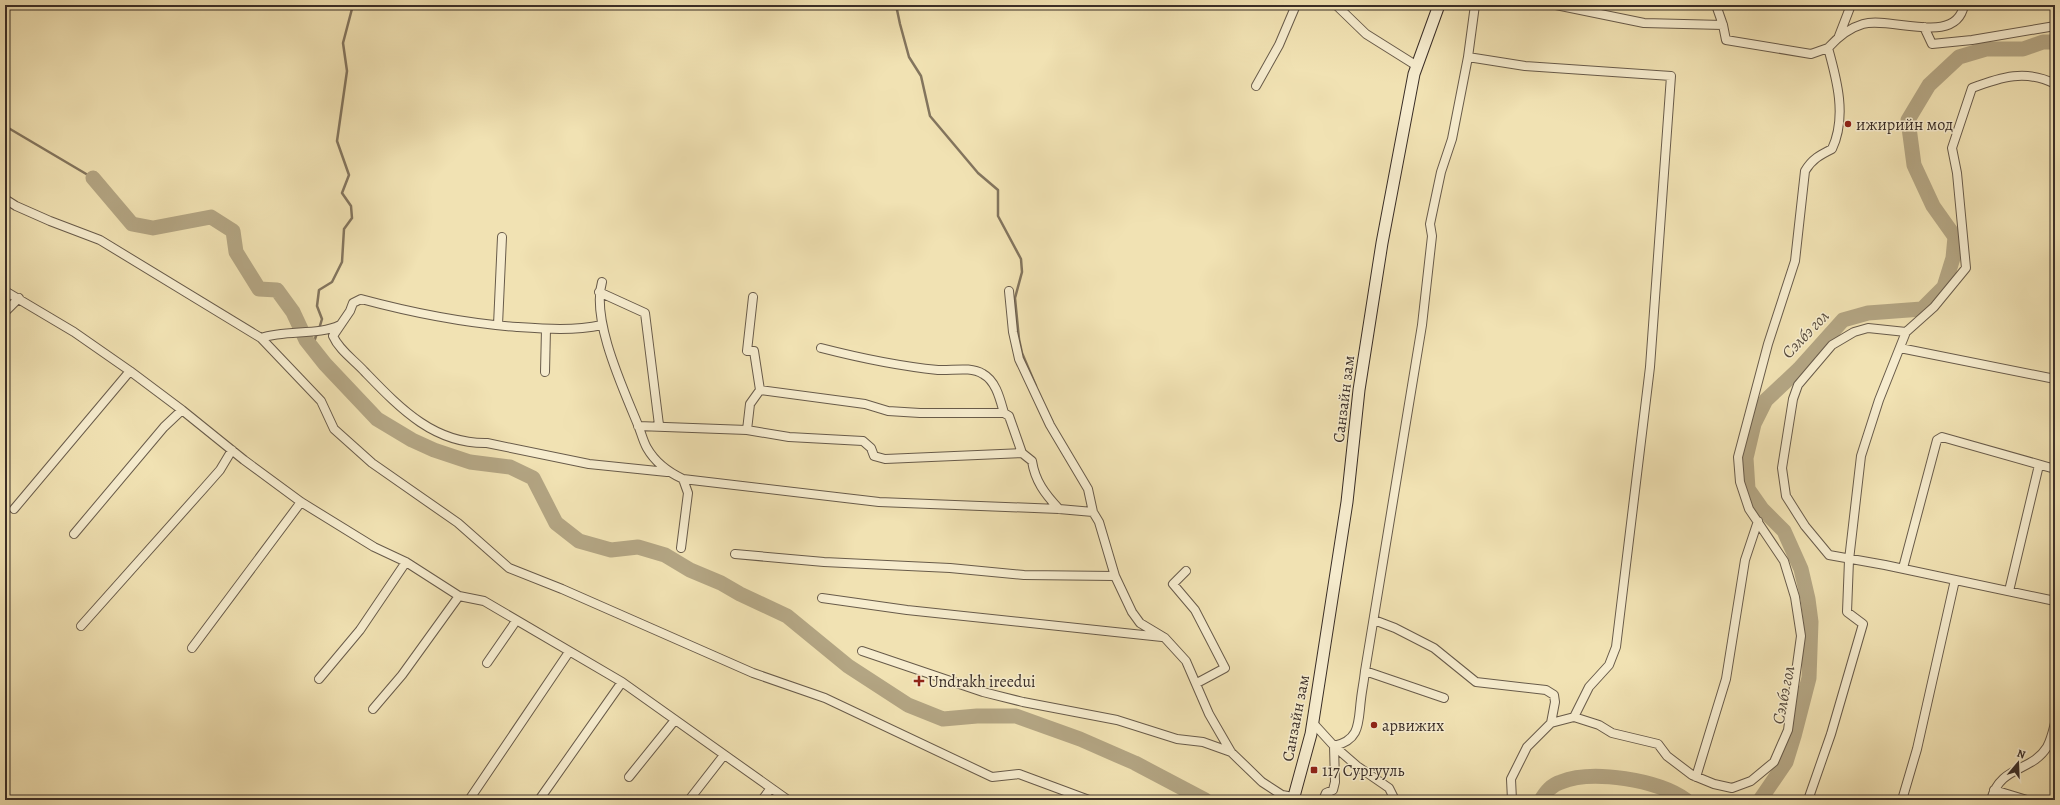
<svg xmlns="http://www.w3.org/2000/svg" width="2060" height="805" font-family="Alegreya,serif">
<rect width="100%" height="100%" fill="#f1e2b3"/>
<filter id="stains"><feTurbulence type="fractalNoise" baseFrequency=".005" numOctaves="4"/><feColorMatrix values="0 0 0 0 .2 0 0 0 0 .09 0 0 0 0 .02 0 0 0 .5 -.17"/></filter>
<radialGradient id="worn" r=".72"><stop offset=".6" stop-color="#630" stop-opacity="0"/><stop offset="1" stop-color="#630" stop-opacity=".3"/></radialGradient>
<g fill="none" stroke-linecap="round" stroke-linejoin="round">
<!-- stream -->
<path stroke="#83755e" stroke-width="2.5" d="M896,5L900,24L909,57L921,76L930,116L978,173L998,190V216L1021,259L1022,272L1015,298L1019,339L1022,353L1036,386
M5,126L93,178
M319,329L322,319L317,306L319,290L332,282L342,262L344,229L352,218L351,206L342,193L349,175L337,141L347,71L343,43L353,5
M312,348L317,333"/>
<!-- river -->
<path stroke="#b3a583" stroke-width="15" d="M93,178L132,224L153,228L211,217L233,231L236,252L259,289L277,290L293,312L306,340L325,364L377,419L412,440L434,450L470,462L510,467L533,478L556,523L579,541L611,550L638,547L665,555L690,570L721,583L740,594L787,616L848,666L908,705L943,719L977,716H1016L1080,739L1135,763L1205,800
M1541,800C1546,792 1551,785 1561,782C1592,769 1659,780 1686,800
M1760,800L1786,762L1794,736L1809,678L1811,622L1808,599L1801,569L1784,531L1762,509L1748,489L1746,458L1754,424L1766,400L1799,369L1843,320L1868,313L1922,309L1944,287L1953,258L1955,237L1933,206L1914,165L1908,120L1929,85L1959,57L1986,49H2023L2043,42H2055"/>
<defs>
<path id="minor" d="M1336,5L1366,34L1417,66
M1556,5L1644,23L1723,25
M1924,27L1932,44L1972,40L2055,26
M1839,36L1851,5
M1828,48C1837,38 1849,28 1863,24C1891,16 1956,47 1964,5
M1468,57L1525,66L1671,76L1650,367L1616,647L1609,665L1589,687L1574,717
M1256,86L1279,45L1296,5
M5,199L16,206L50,221L100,240L261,338L321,401L334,429L372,463L458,523L509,568L562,589L753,673L825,698L992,777L1019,774L1089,800
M602,282C591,320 623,388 638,425C641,432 643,441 647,448C655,462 668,472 683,479L879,502L1059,509L1093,512L1099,522L1115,576L1132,612L1140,623L1165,638L1186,661L1209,714L1231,752L1262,782L1282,795L1293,797
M5,291L74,332L130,371L182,410L244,460L301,502L374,547L406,562L459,596L484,601L622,682L788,800
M1009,291L1013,332L1019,359L1050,425L1088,489L1093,512
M599,292L645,313L659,425
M753,297L747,351H754L760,390
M5,312L19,298
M498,325L502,237
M602,325C574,331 546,329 517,327C464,323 413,313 361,299L353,303L350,311L333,336C339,350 354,360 364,371C399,407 433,444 487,443L589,464L667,472
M1906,332L1868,328L1854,332L1832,345L1798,385L1793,399L1782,468L1786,496L1805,526L1829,555L1885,565L2055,601
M261,338C286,329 318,336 340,325
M821,348C860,358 898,366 938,370C952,371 970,366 983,374C996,381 1000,399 1004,413L1009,416L1022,453L1032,461C1035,481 1045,494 1059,509
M1900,348L2055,379
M545,372L546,329
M638,426L747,430L789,437L863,441L871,448L874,456L885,459L1022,453
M747,430L750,404L760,390L865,404L888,411L920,413H1004
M14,509L130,371
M74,534L164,427L182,410
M681,548L688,493L683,479
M735,554L824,562L950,568L1024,575L1115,576
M1903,568L1937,440L1942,437L2055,469
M1186,571L1173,584L1195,610L1225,668L1197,683
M2009,591L2039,465
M822,598L907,610L1162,637
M1374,620L1395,628L1434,648L1476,682L1546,690L1554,695L1555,702L1551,723
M81,626L205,487L220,470L232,450
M192,648L301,502
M862,651L983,692L1023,702L1117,720L1177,739L1203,742L1231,752
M487,663L516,621
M1365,671L1422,325L1432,236L1430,224L1441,172L1452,139L1468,57L1475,5
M319,679L360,630L406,562
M373,709L402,675L459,596
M1313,723L1334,746L1357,766L1389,788L1395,800
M629,777L675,720
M1696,777L1726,679L1745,560L1758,521
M1994,790L2027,800
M469,800L569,652
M539,800L622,682
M689,800L724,755
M762,800L771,788
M1323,800L1326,793L1333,790L1335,782L1334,746C1361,740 1358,722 1361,699C1362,690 1364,681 1365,671L1444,698
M1512,800L1511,779L1527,747L1551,723L1574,717L1599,725L1612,733L1658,744L1667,756L1692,775L1714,784L1732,788L1751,781L1774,762L1788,730L1801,636L1795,597L1784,561L1749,509L1740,482L1738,457L1768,344L1795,261L1805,171C1812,159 1820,155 1832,149C1847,117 1837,80 1828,48L1811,54L1726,40L1723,25L1716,5
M1808,800L1831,734L1863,624L1847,612L1849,560L1861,456L1879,400L1906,332L1934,307L1966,268L1957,173L1952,148L1972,88C2001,77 2026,69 2055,84
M1902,800L1917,749L1955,580
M1991,800C2000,765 2032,772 2047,747C2051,740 2053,731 2055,723"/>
<path id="secondary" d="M1293,800L1311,734L1347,502L1359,390L1382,243L1414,74L1439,5"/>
</defs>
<!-- minor casing -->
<use href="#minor" stroke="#685b4a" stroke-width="10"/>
<!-- secondary casing -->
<use href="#secondary" stroke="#3a2e27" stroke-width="13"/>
<!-- minor -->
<use href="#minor" stroke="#f6ecce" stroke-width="8"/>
<!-- secondary -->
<use href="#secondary" stroke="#f6ecce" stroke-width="11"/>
</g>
<!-- markers -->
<g fill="#8f2418" stroke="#f6ecce" stroke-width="1.5">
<circle cx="1848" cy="124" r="4"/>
<path d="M917 675h4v4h4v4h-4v4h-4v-4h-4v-4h4z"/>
<circle cx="1374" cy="725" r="4"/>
<rect x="1310" y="766" width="8" height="8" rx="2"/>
</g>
<g text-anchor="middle" stroke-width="3" stroke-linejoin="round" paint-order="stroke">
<!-- poi labels -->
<g font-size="16" fill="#3a2e27" stroke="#f6ecce" text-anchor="start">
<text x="1856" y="130">ижирийн мод</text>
<text x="928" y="687">Undrakh ireedui</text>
<text x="1382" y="731">арвижих</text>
<text x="1322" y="776">117 Сургууль</text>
</g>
<!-- street labels -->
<g font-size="16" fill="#3a2e27" stroke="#f6ecce">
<text transform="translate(1343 399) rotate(-83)" y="6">Санзайн зам</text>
<text transform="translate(1295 718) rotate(-79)" y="6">Санзайн зам</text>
</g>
<!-- water labels -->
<g font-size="17" font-style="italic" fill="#584c3e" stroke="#f6ecce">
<text transform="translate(1805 334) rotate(-46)" y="6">Сэлбэ гол</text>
<text transform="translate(1783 695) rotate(-79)" y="6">Сэлбэ гол</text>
</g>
</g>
<!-- margin -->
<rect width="2060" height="805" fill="none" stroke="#f1e2b3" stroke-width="20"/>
<rect x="6" y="6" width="2048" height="793" fill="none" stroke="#3a2e27" stroke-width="2"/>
<rect x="10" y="10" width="2040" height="785" fill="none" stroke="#3a2e27"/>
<!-- north arrow -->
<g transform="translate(2018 763) rotate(19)" stroke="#f6ecce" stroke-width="3" paint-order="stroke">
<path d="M0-3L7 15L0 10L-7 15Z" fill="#3a2e27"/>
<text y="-6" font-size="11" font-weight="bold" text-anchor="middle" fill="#3a2e27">N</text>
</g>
<rect width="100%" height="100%" filter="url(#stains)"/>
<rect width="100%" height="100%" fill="url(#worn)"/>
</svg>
